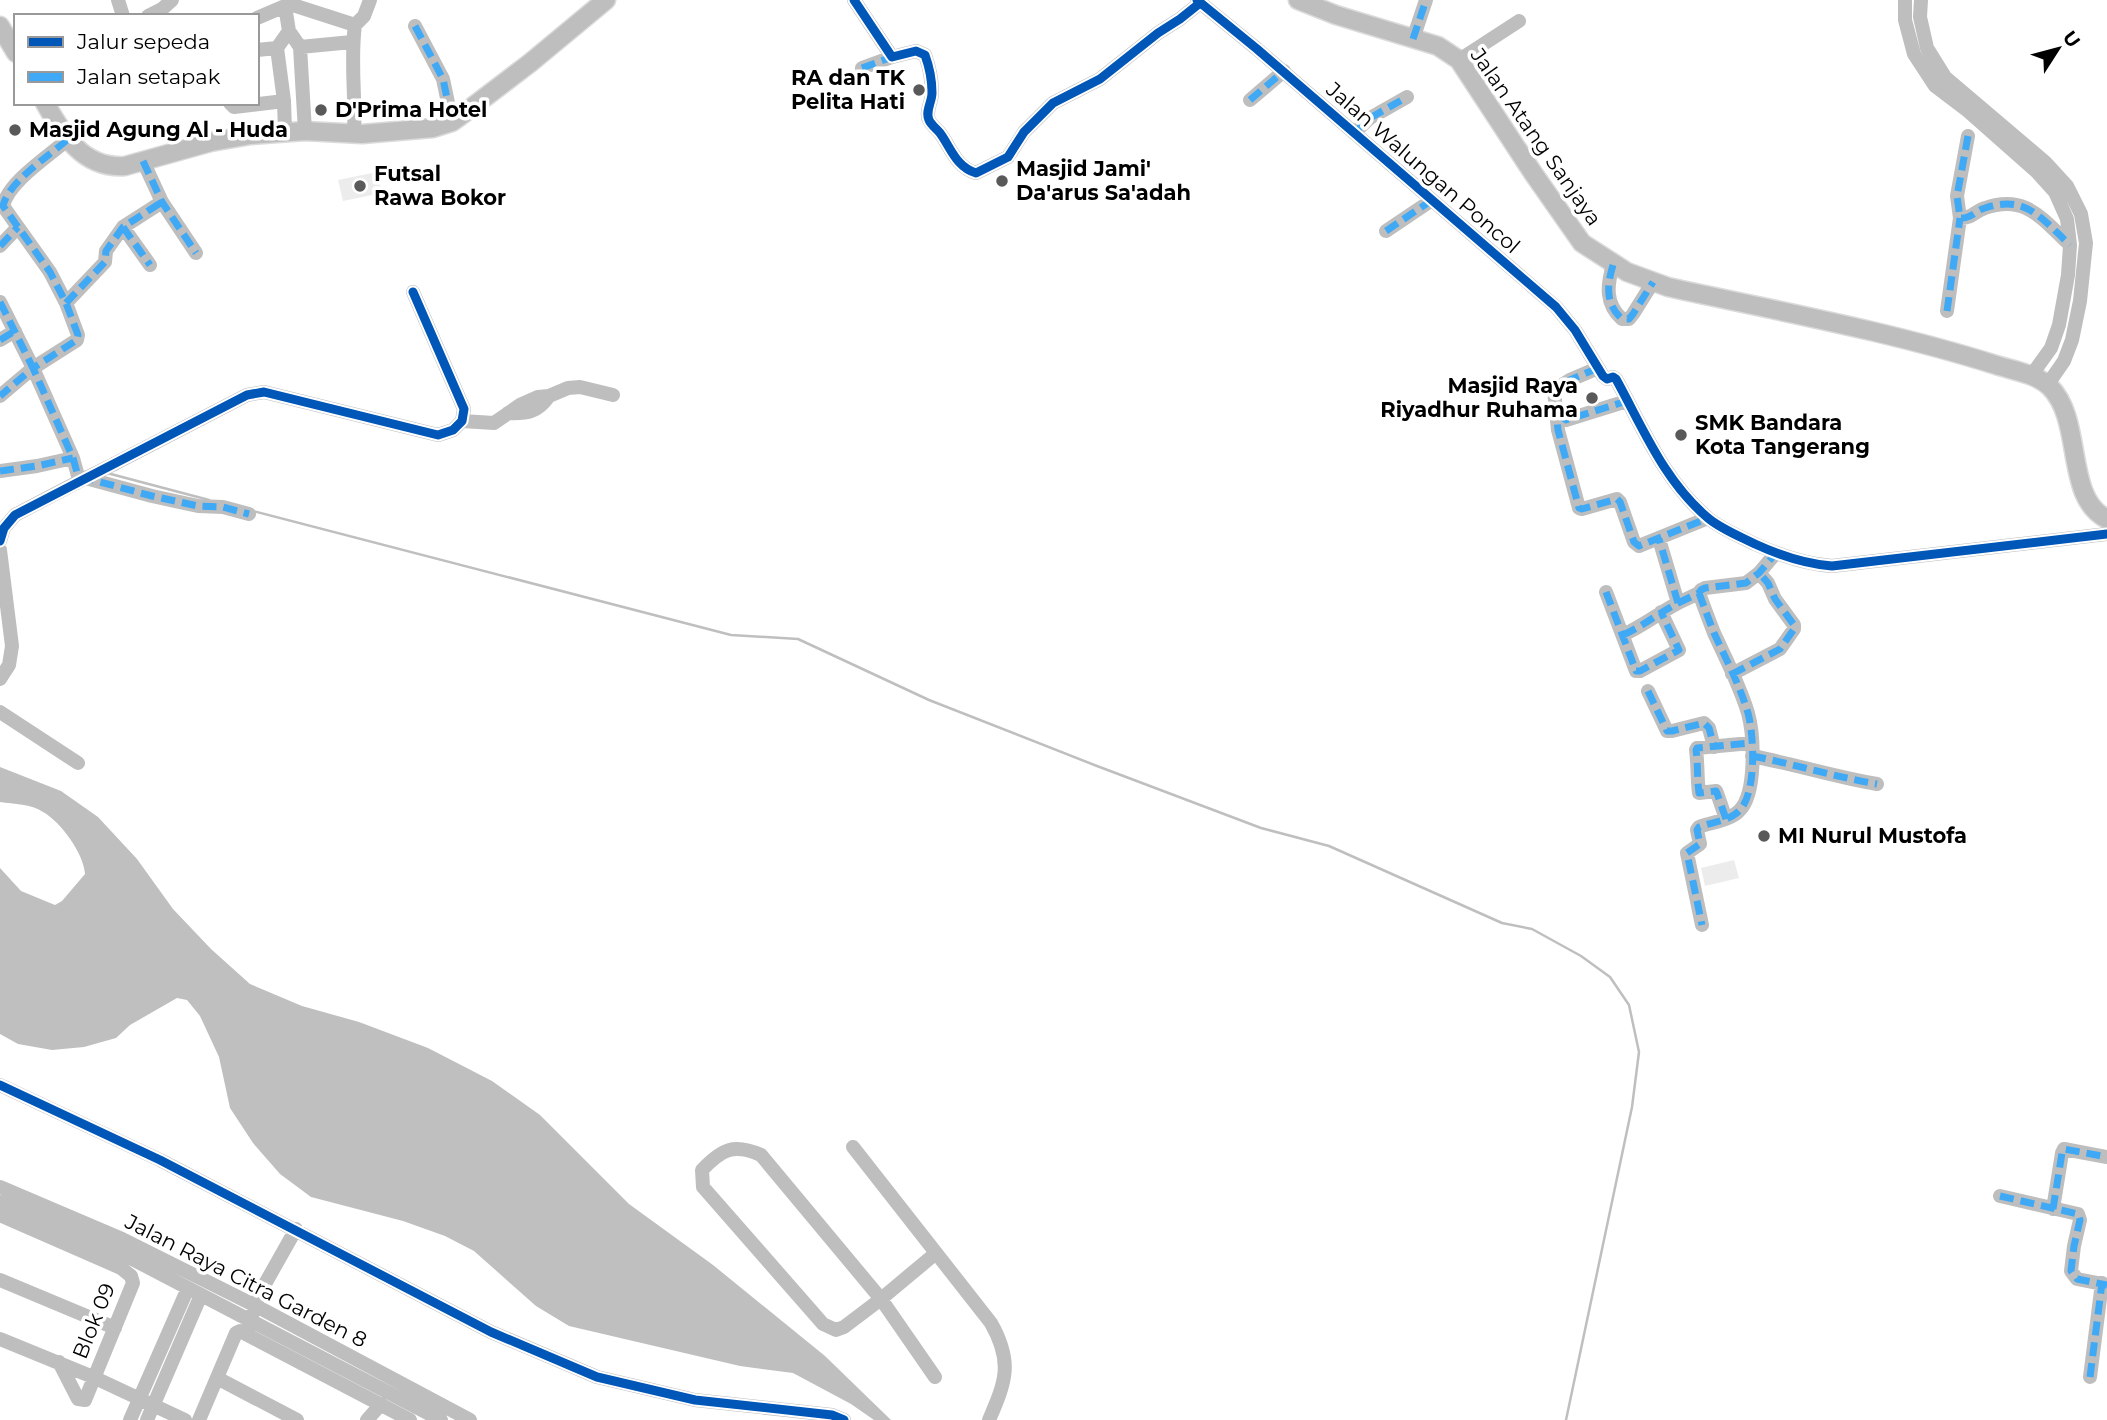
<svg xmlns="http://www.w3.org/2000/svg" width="2107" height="1420" font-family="Montserrat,sans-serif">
<rect width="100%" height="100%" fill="#fff"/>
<!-- green -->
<path fill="#ececec" d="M377,172L382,193L343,201L338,180Z
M1734,860L1739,878L1705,886L1701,868Z"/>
<!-- water -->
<path fill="#bfbfbf" d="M0,767L61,791L98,817L137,859L173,909L211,949L250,984L302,1006L359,1022L428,1048L492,1081L540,1115L629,1204L713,1265L825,1356L891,1420H874L851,1404L793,1373L740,1366L569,1326L536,1306L474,1251L445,1236L403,1221L311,1197L280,1174L253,1143L230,1108L219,1057L200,1016L187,1000L177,998L130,1025L116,1038L84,1047L52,1050L18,1044L0,1034V868L21,891L55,905L62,901L85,874C84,854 61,822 43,812C31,804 14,804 0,802Z"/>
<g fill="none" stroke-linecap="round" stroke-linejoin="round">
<!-- stream -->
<path stroke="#bfbfbf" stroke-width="2.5" d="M107,473L209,500
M253,511L731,635L798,639L929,700L1097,766L1261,828L1329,846L1502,923L1532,929L1581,956L1610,977L1629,1005L1639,1052L1632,1107L1566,1420"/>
<defs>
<path id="major" d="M1298,0L1336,15L1438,46L1459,60L1533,173L1582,243L1627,272L1668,287C1777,311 1889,331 1996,365C2012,370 2037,374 2050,387C2084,421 2064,498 2107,519
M0,26L16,53
M45,103C63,135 83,169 125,166L211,142L251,135L305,131L362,134L433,128L452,122L459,117L530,63L606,0"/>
</defs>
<!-- major casing -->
<use href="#major" stroke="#dbdbdb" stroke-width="21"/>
<!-- minor -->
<path stroke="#bebebe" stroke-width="14" d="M118,0L123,16
M854,0L892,57L916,51L925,55C929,66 932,81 932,93C932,102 925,111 929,120C931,125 937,129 940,133C951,148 956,167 976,173L1008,157L1024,132L1053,103L1100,79L1158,33L1180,19L1200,3
M1197,0L1257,49L1556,307L1575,330L1603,376L1607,379L1613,377L1616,379C1643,428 1664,481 1708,518C1721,529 1739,536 1755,544C1779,555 1805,564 1832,566L2107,534
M1905,0V20L1914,54L1935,86L1968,111L2037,172L2055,192L2067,219L2070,245L2068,275L2059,325L2051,348L2031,376
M1921,0L1920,17L1927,48L1945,77L2045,162L2067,186L2081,214L2086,243L2080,301L2072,340L2064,361L2048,384
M285,6L293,5L355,25C350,61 356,98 354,135
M148,16L162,9L172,0
M257,18L285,6L289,31
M355,25L364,16L370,0
M415,26L443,79L452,122
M1413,39L1426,0
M300,47L352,42
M257,50L277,48
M1459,60L1519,21
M862,68L892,57
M1250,100L1284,71
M230,103L234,107L284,101
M285,132L284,101L277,48L289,31L300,47L305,131
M1355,132L1370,118L1407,97
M1968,136L1957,196L1960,218C1971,219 1975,211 1985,208C2026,194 2042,219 2070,245
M67,140C49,156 8,182 3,206L50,272L66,303L78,335L77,340L33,368L73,458L78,476L152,496L198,506L223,507L249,514
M143,161L162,202L196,253
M123,227L150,265
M1386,231L1432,200
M0,246L18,227
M1613,265C1607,285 1605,304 1622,319H1629L1633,314L1653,282
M0,302L33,368L0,396
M66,303L105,262L106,251L123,227L162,202
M1947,311L1960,218
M0,340L15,331
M1598,368L1570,380L1554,390L1558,430L1579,508L1582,509L1617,499L1620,502L1634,542L1639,546L1708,518
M508,413C527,414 538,412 549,396
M1557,413L1566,420L1627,401
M462,421L494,423L520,405L538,397L549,396L568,388L580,387L613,395
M114,464L247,395L264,392L438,435L453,430L462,421L464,409L413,292
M0,471L37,466L73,458
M0,541L4,528L15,515L76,483
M0,550L12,646L9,665L0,679
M1606,592L1636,671H1640L1679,650L1661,612
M1699,593C1704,607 1709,620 1714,633C1726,659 1740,686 1748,713C1754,735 1757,794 1739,811C1729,821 1712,822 1699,827L1697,830L1700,844L1687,853L1702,925
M1678,603L1699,593L1701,590L1705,588L1746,583L1759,573L1776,553
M1623,635C1643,626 1659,613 1678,603L1659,539
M1732,674L1780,649L1794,629V625L1775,599L1768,583L1759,573
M1648,691L1667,731H1672L1704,723L1709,728L1714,747
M0,712L78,763
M1752,756C1794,764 1835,777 1877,784
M1726,819L1717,793L1716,791L1699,793C1697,778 1698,764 1696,750L1697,748L1751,743
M0,1085L160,1160L491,1332L597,1377L695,1400L832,1415L844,1420
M853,1147L991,1323C1013,1362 1006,1381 989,1420
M0,1187L122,1239L256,1306L470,1420
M2000,1196L2078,1214L2080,1220L2074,1246L2071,1271L2077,1279L2107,1285
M0,1202L117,1251L441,1420
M2053,1209L2062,1153L2064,1149L2107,1157
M0,1215L121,1268L131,1276L133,1283L85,1400L78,1399L59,1362
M0,1280L115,1328
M252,1315L261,1291L296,1229
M0,1339L93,1377L185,1420
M935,1377L881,1299L761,1155C734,1143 722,1149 702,1170L703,1187L823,1324L836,1330L844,1327L881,1299L936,1253
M2090,1377L2102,1283
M217,1378L297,1420
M130,1420L188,1288
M147,1420L201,1295
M199,1420L236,1333L240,1331L410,1420
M367,1420L381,1404"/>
<!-- major -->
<use href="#major" stroke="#bebebe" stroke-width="18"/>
<!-- minor-bridge -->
<path stroke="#bebebe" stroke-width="14" d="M76,483L114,464"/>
<!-- quiet -->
<path stroke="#3fa9f5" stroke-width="7" stroke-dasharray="14 7" stroke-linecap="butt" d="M415,26L443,79L452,122
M1413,39L1426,0
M862,68L892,57
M1250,100L1284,71
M1355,132L1370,118L1407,97
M1968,136L1957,196L1960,218C1971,219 1975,211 1985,208C2026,194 2042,219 2070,245
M67,140C49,156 8,182 3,206L50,272L66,303L78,335L77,340L33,368L73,458L78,476L152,496L198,506L223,507L249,514
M143,161L162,202L196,253
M123,227L150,265
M1386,231L1432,200
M0,246L18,227
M1613,265C1607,285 1605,304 1622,319H1629L1633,314L1653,282
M0,302L33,368L0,396
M66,303L105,262L106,251L123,227L162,202
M1947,311L1960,218
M0,340L15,331
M1598,368L1570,380L1554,390L1558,430L1579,508L1582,509L1617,499L1620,502L1634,542L1639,546L1708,518
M1557,413L1566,420L1627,401
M0,471L37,466L73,458
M1606,592L1636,671H1640L1679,650L1661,612
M1699,593C1704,607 1709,620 1714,633C1726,659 1740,686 1748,713C1754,735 1757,794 1739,811C1729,821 1712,822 1699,827L1697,830L1700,844L1687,853L1702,925
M1678,603L1699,593L1701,590L1705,588L1746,583L1759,573L1776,553
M1623,635C1643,626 1659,613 1678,603L1659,539
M1732,674L1780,649L1794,629V625L1775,599L1768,583L1759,573
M1648,691L1667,731H1672L1704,723L1709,728L1714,747
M1752,756C1794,764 1835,777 1877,784
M1726,819L1717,793L1716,791L1699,793C1697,778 1698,764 1696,750L1697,748L1751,743
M2000,1196L2078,1214L2080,1220L2074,1246L2071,1271L2077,1279L2107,1285
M2053,1209L2062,1153L2064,1149L2107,1157
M2090,1377L2102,1283"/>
<defs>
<path id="cycleway" d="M854,0L892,57L916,51L925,55C929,66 932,81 932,93C932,102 925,111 929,120C931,125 937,129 940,133C951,148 956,167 976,173L1008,157L1024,132L1053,103L1100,79L1158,33L1180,19L1200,3
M1197,0L1257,49L1556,307L1575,330L1603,376L1607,379L1613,377L1616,379C1643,428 1664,481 1708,518C1721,529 1739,536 1755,544C1779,555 1805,564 1832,566L2107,534
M0,541L4,528L15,515L247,395L264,392L438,435L453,430L462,421L464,409L413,292
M0,1085L160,1160L491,1332L597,1377L695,1400L832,1415L844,1420"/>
</defs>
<!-- cycleway casing -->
<use href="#cycleway" stroke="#fff" stroke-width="13"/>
<!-- cycleway -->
<use href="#cycleway" stroke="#0057b8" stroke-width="9"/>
</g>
<!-- markers -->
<g fill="#595959" stroke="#fff" stroke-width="2.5">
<circle cx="919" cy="90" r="7"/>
<circle cx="321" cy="110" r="7"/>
<circle cx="15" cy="130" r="7"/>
<circle cx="1002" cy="181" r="7"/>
<circle cx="360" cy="186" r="7"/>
<circle cx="1592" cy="398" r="7"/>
<circle cx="1681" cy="435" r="7"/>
<circle cx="1764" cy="836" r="7"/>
</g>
<g text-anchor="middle" stroke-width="7" stroke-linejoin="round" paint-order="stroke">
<!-- poi labels -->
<g font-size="21" font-weight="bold" fill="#000" stroke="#fff" text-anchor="start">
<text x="905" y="85" text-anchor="end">RA dan TK<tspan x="905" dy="24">Pelita Hati</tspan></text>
<text x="335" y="117">D'Prima Hotel</text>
<text x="29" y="137">Masjid Agung Al - Huda</text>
<text x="1016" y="176">Masjid Jami'<tspan x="1016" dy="24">Da'arus Sa'adah</tspan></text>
<text x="374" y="181">Futsal<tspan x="374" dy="24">Rawa Bokor</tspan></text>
<text x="1578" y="393" text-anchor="end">Masjid Raya<tspan x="1578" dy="24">Riyadhur Ruhama</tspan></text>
<text x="1695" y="430">SMK Bandara<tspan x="1695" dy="24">Kota Tangerang</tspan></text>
<text x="1778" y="843">MI Nurul Mustofa</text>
</g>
<!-- street labels -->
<g font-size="21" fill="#000" stroke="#fff">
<text transform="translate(1536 137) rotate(55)" y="7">Jalan Atang Sanjaya</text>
<text transform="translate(1423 168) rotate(41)" y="7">Jalan Walungan Poncol</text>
<text transform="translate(246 1281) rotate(27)" y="7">Jalan Raya Citra Garden 8</text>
<text transform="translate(94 1321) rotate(-68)" y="7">Blok 09</text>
</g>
</g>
<!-- legend -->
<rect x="14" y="14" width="245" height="91" fill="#ffffff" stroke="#999999" stroke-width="2"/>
<rect x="28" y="37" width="35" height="10" fill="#0057b8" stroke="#999999" stroke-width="2"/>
<text x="77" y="49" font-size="21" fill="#000000">Jalur sepeda</text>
<rect x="28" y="72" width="35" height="10" fill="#3fa9f5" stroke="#999999" stroke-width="2"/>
<text x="77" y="84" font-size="21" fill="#000000">Jalan setapak</text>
<!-- north arrow -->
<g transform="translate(2058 49) rotate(54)" stroke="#ffffff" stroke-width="5" paint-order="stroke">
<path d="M0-5L12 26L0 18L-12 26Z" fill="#000000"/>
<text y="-10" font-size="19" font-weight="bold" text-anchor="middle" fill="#000000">U</text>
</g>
</svg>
